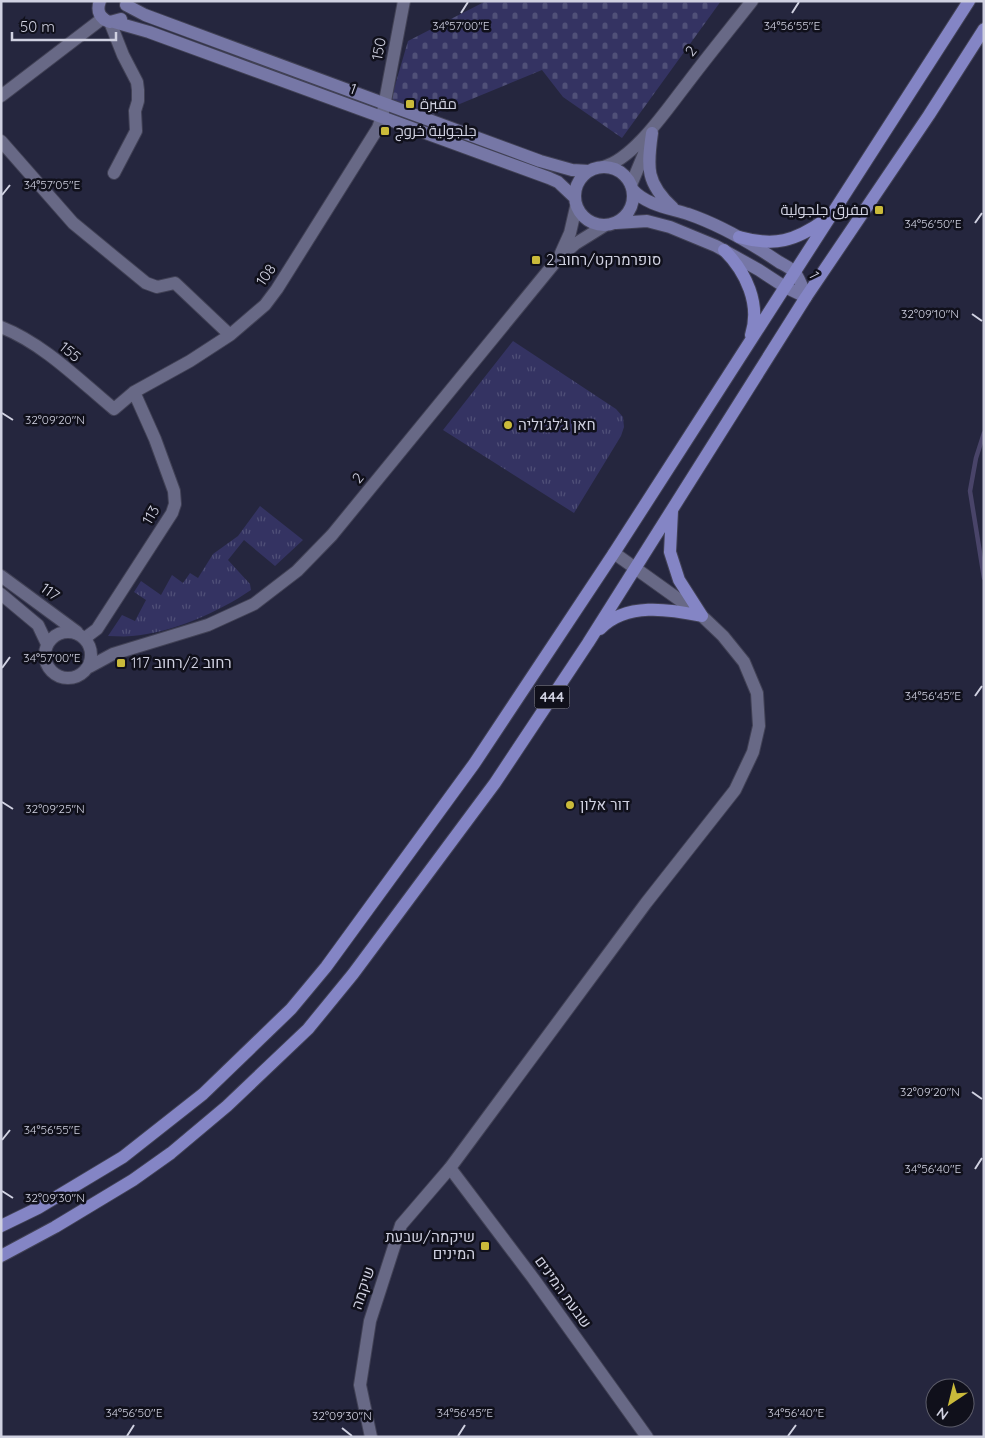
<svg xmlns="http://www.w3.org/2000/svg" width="985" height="1438" font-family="Quicksand,Cairo,Heebo,sans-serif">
<defs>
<pattern id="grass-tufts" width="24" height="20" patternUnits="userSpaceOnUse" patternTransform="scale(1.25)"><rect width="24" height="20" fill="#343362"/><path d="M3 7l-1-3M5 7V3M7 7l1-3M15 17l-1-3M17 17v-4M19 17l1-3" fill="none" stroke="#505078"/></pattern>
<pattern id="cemetery-stones" width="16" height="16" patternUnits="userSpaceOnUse" patternTransform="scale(1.25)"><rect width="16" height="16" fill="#343362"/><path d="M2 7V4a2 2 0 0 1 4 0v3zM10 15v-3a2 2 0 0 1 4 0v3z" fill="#505078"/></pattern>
</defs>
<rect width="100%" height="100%" fill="#25263e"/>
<!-- grass -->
<path fill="url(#grass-tufts)" d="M513,341L616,409L623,417L624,427L621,436L574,513L443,430Z
M260,506L303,540L275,566L244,540L228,560L250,584L251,590C219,612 171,633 132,636C124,637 116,636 108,636L122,615L135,621L146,600L134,592L141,581L161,595L172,575L183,583L190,573L198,578L213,554L238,536Z"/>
<!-- cemetery -->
<path fill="url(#cemetery-stones)" d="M486,1H721L622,138L563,97L542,70L433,115L391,99L408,41Z"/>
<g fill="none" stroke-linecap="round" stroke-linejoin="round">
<!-- stream -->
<path stroke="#494469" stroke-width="4.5" d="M984,433L976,458L970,491L984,578"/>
<defs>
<path id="minor" d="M110,22L123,55L137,82L138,90V101L135,111L136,131L114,173
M1,96L103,18
M1,141L73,223L146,283L157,287L175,283L230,335
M1,327C44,344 79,380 114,409L134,392L190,361L230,335L265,305L277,289L378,128L382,117L404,1
M85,638L97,629L172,513L175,504L174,491L155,439L134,392
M450,1168L533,1278L647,1437"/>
<path id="tertiary" d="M603,167C634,159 667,109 686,85C707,57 730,29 752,1
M631,185L651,137
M561,253L570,233L576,207
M1,576L77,632
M1,594L38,625L47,644
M45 655a23 23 0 1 1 46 0a23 23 0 1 1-46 0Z
M89,667L113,654L208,625L254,604L297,571L332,535L557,260L575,244L604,226
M371,1437L360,1385L370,1321L401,1225L450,1168L646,903L735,790L753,752L759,726L757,693L744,662L723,636L702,616L614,553"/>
<path id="secondary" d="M100,1C96,11 100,19 110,22L121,19
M126,5L145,15L540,161L572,170L589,171
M114,22L149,32L549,178L558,182L575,198
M652,133C647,168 646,183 673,208
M575 196a29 29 0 1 1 58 0a29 29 0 1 1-58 0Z
M632,189C646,205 669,208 688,214C720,225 751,243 779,262C784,265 791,268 795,273C800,279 803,289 806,297
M616,223L647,221L670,227L716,246L759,270L785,287L806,297"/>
<path id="primary" d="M739,237C775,247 795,241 825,220
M724,250C746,272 761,304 751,335
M672,511L670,552L679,580L702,616
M600,629C626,602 669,609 702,616
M1,1226L38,1208L123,1157L203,1094L291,1009L326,967L474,764L614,553L969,1
M1,1256L55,1227L133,1180L171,1153L227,1106L308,1029L353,974L495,783L588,643L806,297L929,115L984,29"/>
</defs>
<!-- minor casing -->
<use href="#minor" stroke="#414155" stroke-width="14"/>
<!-- tertiary casing -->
<use href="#tertiary" stroke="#414155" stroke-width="14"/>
<!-- secondary casing -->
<use href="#secondary" stroke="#414155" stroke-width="14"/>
<!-- primary casing -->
<use href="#primary" stroke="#414155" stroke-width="14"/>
<!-- minor -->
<use href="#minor" stroke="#686986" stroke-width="12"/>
<!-- tertiary -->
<use href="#tertiary" stroke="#686986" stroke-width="12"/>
<!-- secondary -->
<use href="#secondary" stroke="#7677a6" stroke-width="12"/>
<!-- primary -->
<use href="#primary" stroke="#8485c5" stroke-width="12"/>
</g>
<!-- ticks -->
<path fill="none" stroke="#d0d1e1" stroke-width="2" d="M461,13L468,2M792,13L799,2M2,195L10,185M975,223L982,213M972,314L982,321M2,413L13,420M2,668L10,657M975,696L982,686M2,802L13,809M972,1092L982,1099M2,1140L10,1130M975,1169L982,1158M2,1191L13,1198M342,1428L352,1436M127,1436L134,1425M458,1436L465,1425M788,1436L796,1425"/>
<!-- markers -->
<g fill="#caba3a" stroke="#10101b" stroke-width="2">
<rect x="405" y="99" width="10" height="10" rx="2.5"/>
<rect x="380" y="126" width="10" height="10" rx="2.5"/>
<rect x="874" y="205" width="10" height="10" rx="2.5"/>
<rect x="531" y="255" width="10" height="10" rx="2.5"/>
<circle cx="508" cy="425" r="5"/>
<rect x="116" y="658" width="10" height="10" rx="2.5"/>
<circle cx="570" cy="805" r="5"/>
<rect x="480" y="1241" width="10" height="10" rx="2.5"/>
</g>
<g text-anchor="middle" stroke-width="5" stroke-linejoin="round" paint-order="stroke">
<!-- shield labels -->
<rect fill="#10101b" stroke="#9697a6" stroke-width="1" x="534.5" y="685.5" width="35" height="23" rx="4"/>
<g font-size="14" font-weight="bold" fill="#d0d1e1">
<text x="552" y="702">444</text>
</g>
<!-- street labels -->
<g font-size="15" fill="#d0d1e1" stroke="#10101b">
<text transform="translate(379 49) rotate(-79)" y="5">150</text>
<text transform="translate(691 51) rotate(-51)" y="5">2</text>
<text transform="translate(353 89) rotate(20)" y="5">1</text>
<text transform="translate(266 275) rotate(-55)" y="5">108</text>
<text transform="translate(814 275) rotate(64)" y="5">1</text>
<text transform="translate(70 352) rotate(39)" y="5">155</text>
<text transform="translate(358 478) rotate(-51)" y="5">2</text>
<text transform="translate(151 515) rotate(-59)" y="5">113</text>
<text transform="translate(50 592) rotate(36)" y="5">117</text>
<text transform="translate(363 1288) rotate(-72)" y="5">שיקמה</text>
<text transform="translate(563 1292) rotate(54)" y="5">שבעת המינים</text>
</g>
<!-- poi labels -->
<g font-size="15" fill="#d0d1e1" stroke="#10101b" text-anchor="start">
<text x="420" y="109">مقبرة</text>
<text x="395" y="136">جلجولية خروج</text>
<text x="869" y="215" text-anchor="end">مفرق جلجولية</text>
<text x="546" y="265">סופרמרקט/רחוב 2</text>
<text x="518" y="430">חאן ג'לג'וליה</text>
<text x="131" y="668">רחוב 2/רחוב 117</text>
<text x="580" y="810">דור אלון</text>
<text x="475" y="1242" text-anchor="end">שיקמה/שבעת<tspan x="475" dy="17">המינים</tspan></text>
</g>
</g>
<g font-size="12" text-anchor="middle" fill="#d0d1e1" stroke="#10101b" stroke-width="5" stroke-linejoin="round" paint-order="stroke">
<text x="461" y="30">34°57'00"E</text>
<text x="792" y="30">34°56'55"E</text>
<text x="52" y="189">34°57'05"E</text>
<text x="933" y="228">34°56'50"E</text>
<text x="930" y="318">32°09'10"N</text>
<text x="55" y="424">32°09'20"N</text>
<text x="52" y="662">34°57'00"E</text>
<text x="933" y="700">34°56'45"E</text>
<text x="55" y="813">32°09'25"N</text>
<text x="930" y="1096">32°09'20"N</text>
<text x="52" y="1134">34°56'55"E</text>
<text x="933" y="1173">34°56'40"E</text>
<text x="55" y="1202">32°09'30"N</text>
<text x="134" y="1417">34°56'50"E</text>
<text x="465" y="1417">34°56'45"E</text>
<text x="796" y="1417">34°56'40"E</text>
<text x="342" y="1420">32°09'30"N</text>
</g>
<!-- border -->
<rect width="985" height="1438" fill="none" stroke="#d0d1e1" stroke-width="5"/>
<!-- north arrow -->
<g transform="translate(950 1403) rotate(215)"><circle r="24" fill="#10101b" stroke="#5d5d6a"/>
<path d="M0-4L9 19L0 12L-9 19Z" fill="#caba3a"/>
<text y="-8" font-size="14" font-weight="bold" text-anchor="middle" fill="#d0d1e1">N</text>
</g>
<!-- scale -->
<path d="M12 32v8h104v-8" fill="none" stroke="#d0d1e1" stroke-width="2.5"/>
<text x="20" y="32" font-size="15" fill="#d0d1e1" stroke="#10101b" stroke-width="4" paint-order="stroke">50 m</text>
</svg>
